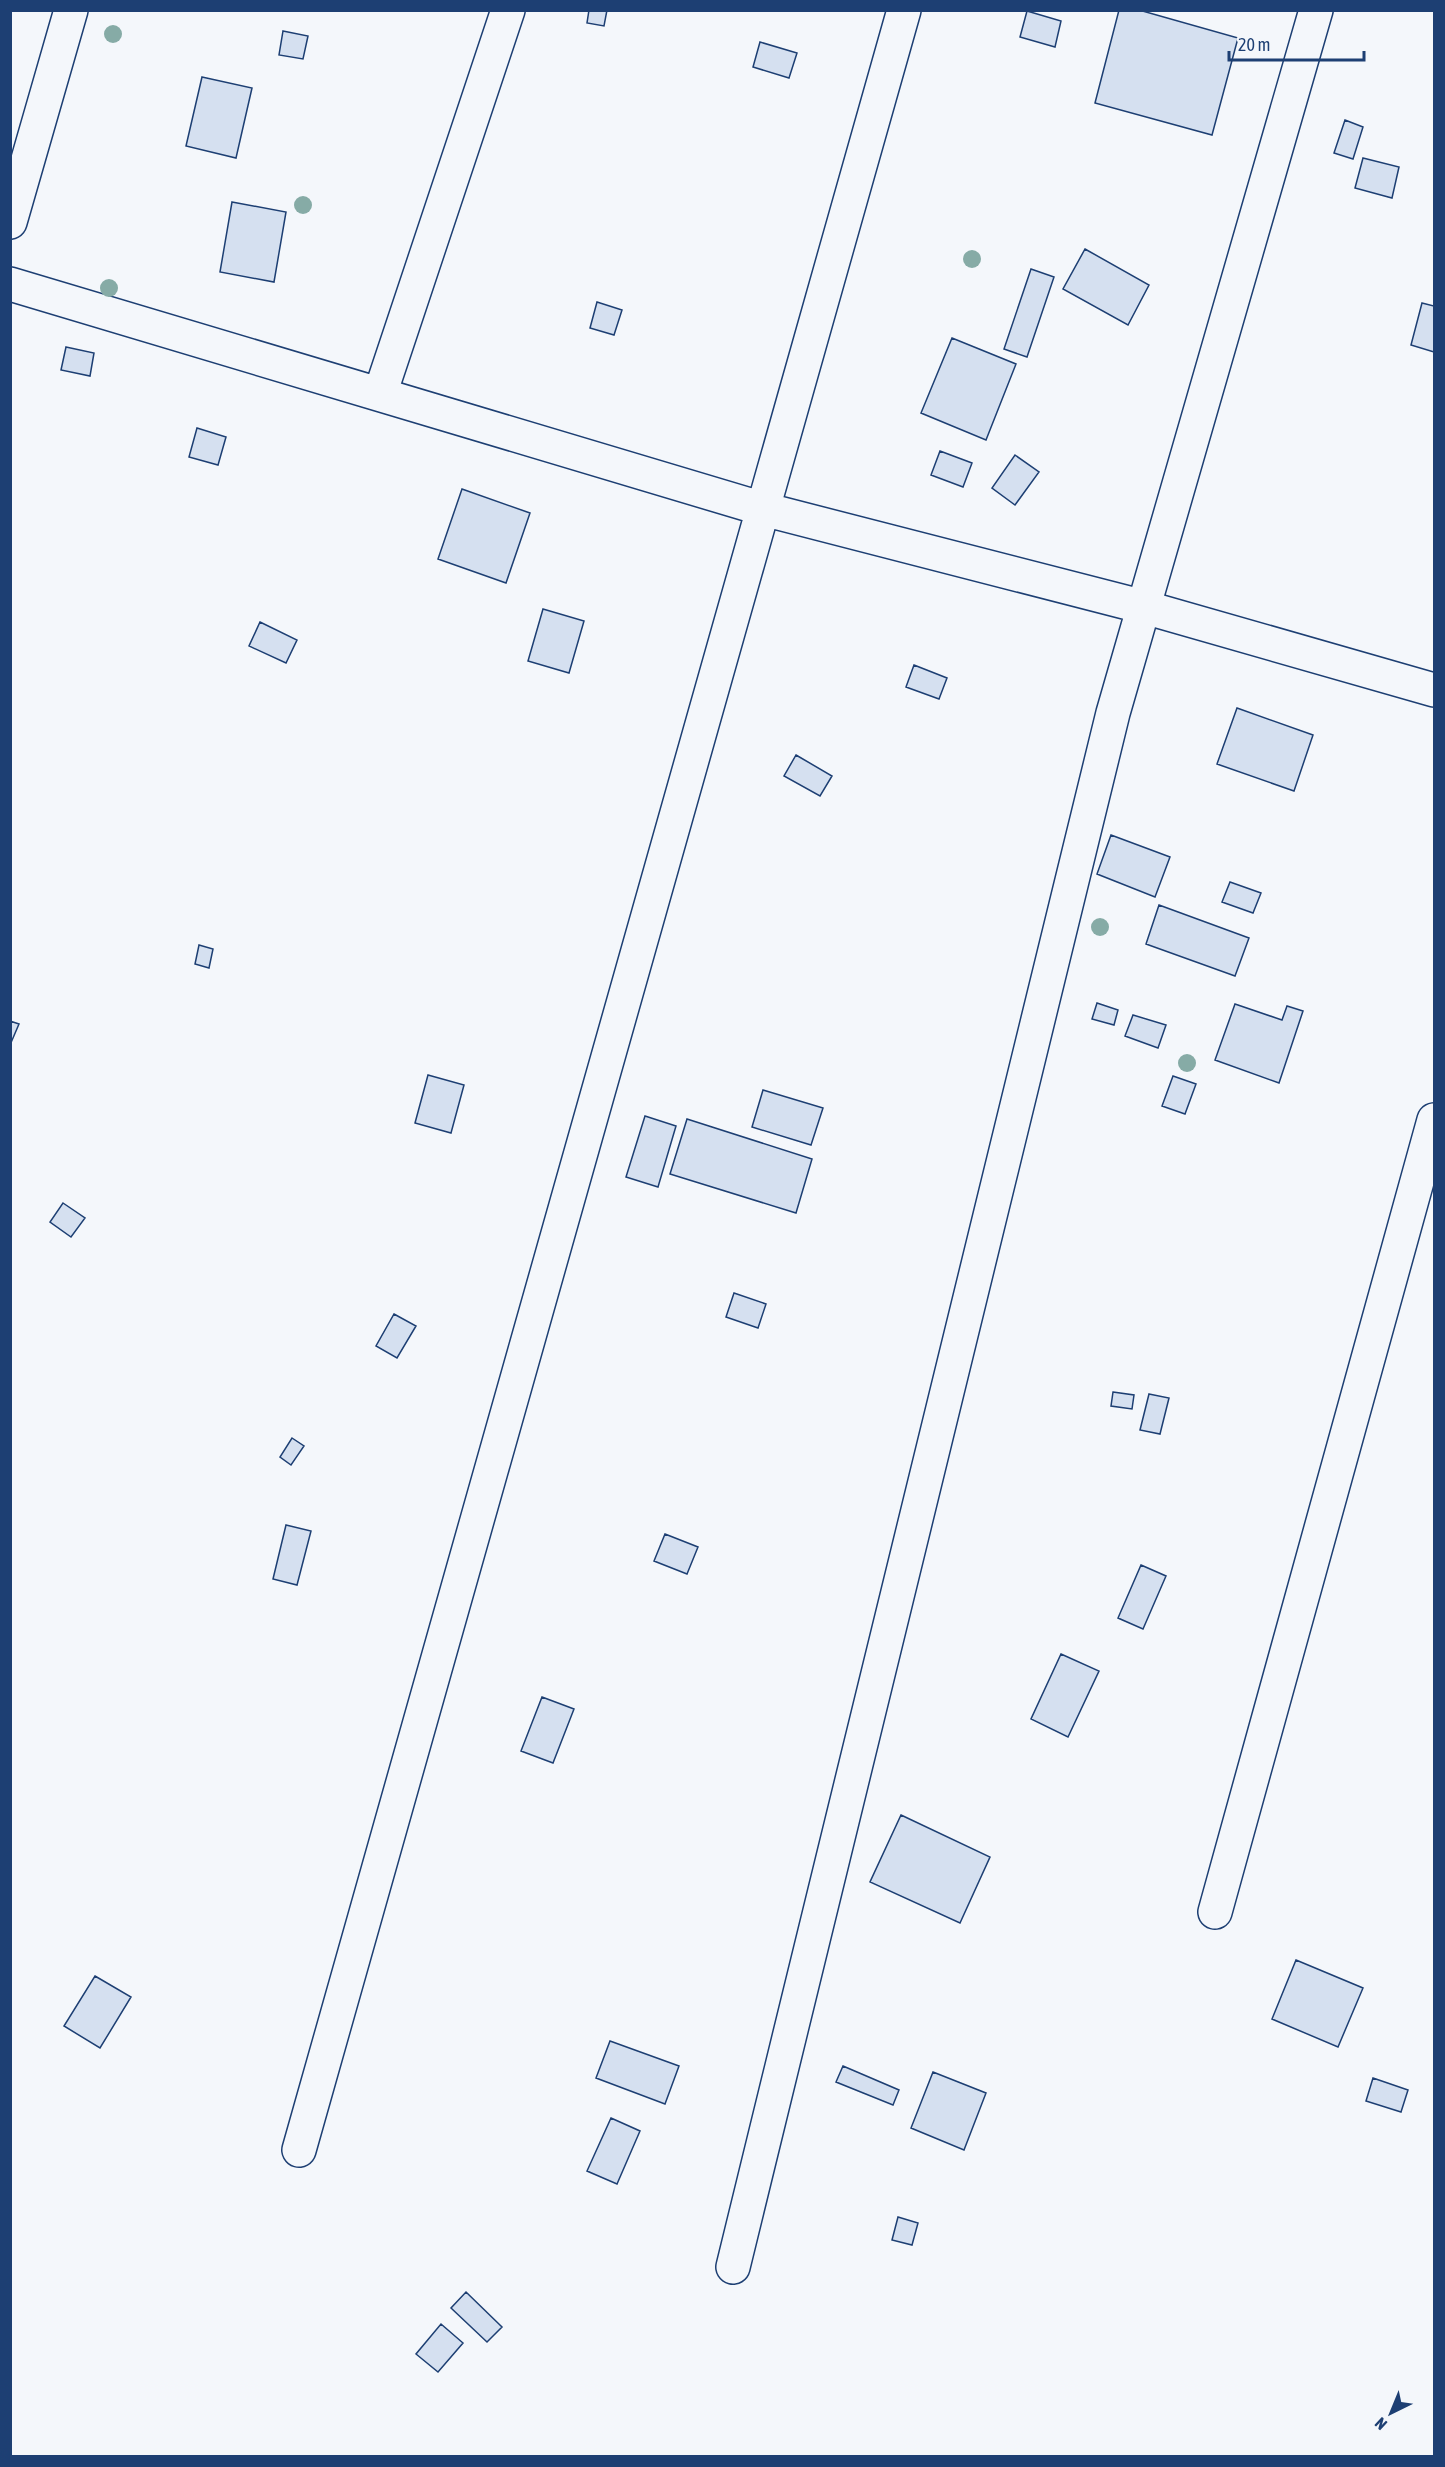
<svg xmlns="http://www.w3.org/2000/svg" width="1445" height="2467" font-family="'Asap Condensed',sans-serif">
<rect width="100%" height="100%" fill="#f4f7fb"/>
<!-- building -->
<path fill="#d5e0f0" stroke="#1d3f73" stroke-width="1.5" d="M589,10H607L604,26L587,23Z
M1119,10H1139L1238,38L1212,135L1095,103Z
M1027,11L1061,21L1055,47L1020,37Z
M283,31L308,36L303,59L279,55Z
M760,42L797,53L789,78L753,67Z
M202,77L252,88L236,158L186,146Z
M1345,120L1363,127L1353,159L1334,153Z
M1363,158L1399,167L1392,198L1355,188Z
M232,202L286,212L274,282L220,272Z
M1085,249L1149,285L1128,325L1063,289Z
M1031,269L1054,277L1027,357L1004,349Z
M597,302L622,310L614,335L590,328Z
M1422,303L1434,306V352L1411,345Z
M952,338L1016,364L986,440L921,413Z
M66,347L94,353L90,376L61,370Z
M197,428L226,437L218,465L189,457Z
M940,451L972,463L963,487L931,475Z
M1015,455L1039,472L1015,505L992,488Z
M462,489L530,513L506,583L438,559Z
M543,609L584,621L569,673L528,661Z
M260,622L297,640L286,663L249,646Z
M914,665L947,678L939,699L906,687Z
M1237,708L1313,735L1294,791L1217,764Z
M796,755L832,776L820,796L784,776Z
M1111,835L1170,857L1155,897L1097,874Z
M1230,882L1261,893L1253,913L1222,902Z
M1159,905L1249,938L1235,976L1146,944Z
M199,945L213,949L209,968L195,964Z
M1097,1003L1118,1010L1114,1025L1092,1019Z
M1235,1004L1282,1020L1287,1006L1303,1011L1279,1083L1215,1060Z
M1133,1015L1166,1025L1158,1048L1125,1036Z
M10,1021L19,1024L10,1045Z
M428,1075L464,1085L451,1133L415,1123Z
M1173,1076L1196,1084L1185,1114L1162,1106Z
M763,1090L823,1108L811,1145L752,1127Z
M645,1116L676,1126L658,1187L626,1177Z
M687,1119L812,1159L796,1213L670,1174Z
M63,1203L85,1218L71,1237L50,1222Z
M734,1293L766,1304L758,1328L726,1317Z
M394,1314L416,1326L397,1358L376,1346Z
M1113,1392L1134,1395L1132,1409L1111,1406Z
M1149,1394L1169,1398L1160,1434L1140,1430Z
M292,1438L304,1446L291,1465L280,1457Z
M286,1525L311,1531L297,1585L273,1579Z
M665,1534L698,1547L687,1574L654,1561Z
M1141,1565L1166,1576L1143,1629L1118,1618Z
M1061,1654L1099,1671L1068,1737L1031,1719Z
M542,1697L574,1709L553,1763L521,1751Z
M901,1815L990,1857L960,1923L870,1882Z
M1296,1960L1363,1988L1338,2047L1272,2019Z
M95,1976L131,1997L100,2048L64,2026Z
M610,2041L679,2066L665,2104L596,2078Z
M843,2066L899,2090L893,2105L836,2082Z
M933,2072L986,2093L964,2150L911,2128Z
M1373,2078L1408,2090L1401,2112L1366,2101Z
M611,2118L640,2131L617,2184L587,2171Z
M898,2217L918,2223L912,2245L892,2240Z
M466,2292L502,2327L487,2342L451,2308Z
M441,2324L463,2343L438,2372L416,2354Z"/>
<g fill="none" stroke-linecap="round" stroke-linejoin="round">
<defs>
<path id="street" d="M10,222L71,10
M10,284L763,509L1144,607L1434,690
M380,394L508,10
M1215,1912L1434,1120
M299,2150L904,10
M733,2267L1113,713L1316,10"/>
</defs>
<!-- street casing -->
<use href="#street" stroke="#1d3f73" stroke-width="36"/>
<!-- street -->
<use href="#street" stroke="#f4f7fb" stroke-width="33"/>
</g>
<!-- trees -->
<g fill="#86aba6">
<circle cx="113" cy="34" r="9"/>
<circle cx="303" cy="205" r="9"/>
<circle cx="972" cy="259" r="9"/>
<circle cx="109" cy="288" r="9"/>
<circle cx="1100" cy="927" r="9"/>
<circle cx="1187" cy="1063" r="9"/>
</g>
<!-- border -->
<rect width="1445" height="2467" fill="none" stroke="#1d3f73" stroke-width="24"/>
<!-- north arrow -->
<g transform="translate(1391 2413) rotate(223)" stroke="#f4f7fb" stroke-width="4.5" paint-order="stroke">
<path d="M0-4.5L10 22L0 15L-10 22Z" fill="#1d3f73"/>
<text y="-9" font-size="16" font-weight="bold" text-anchor="middle" fill="#1d3f73">N</text>
</g>
<!-- scale -->
<path d="M1229 51v9h135v-9" fill="none" stroke="#1d3f73" stroke-width="3"/>
<text x="1238" y="51" font-size="18" fill="#1d3f73" stroke="#f4f7fb" stroke-width="4.5" paint-order="stroke">20 m</text>
</svg>
